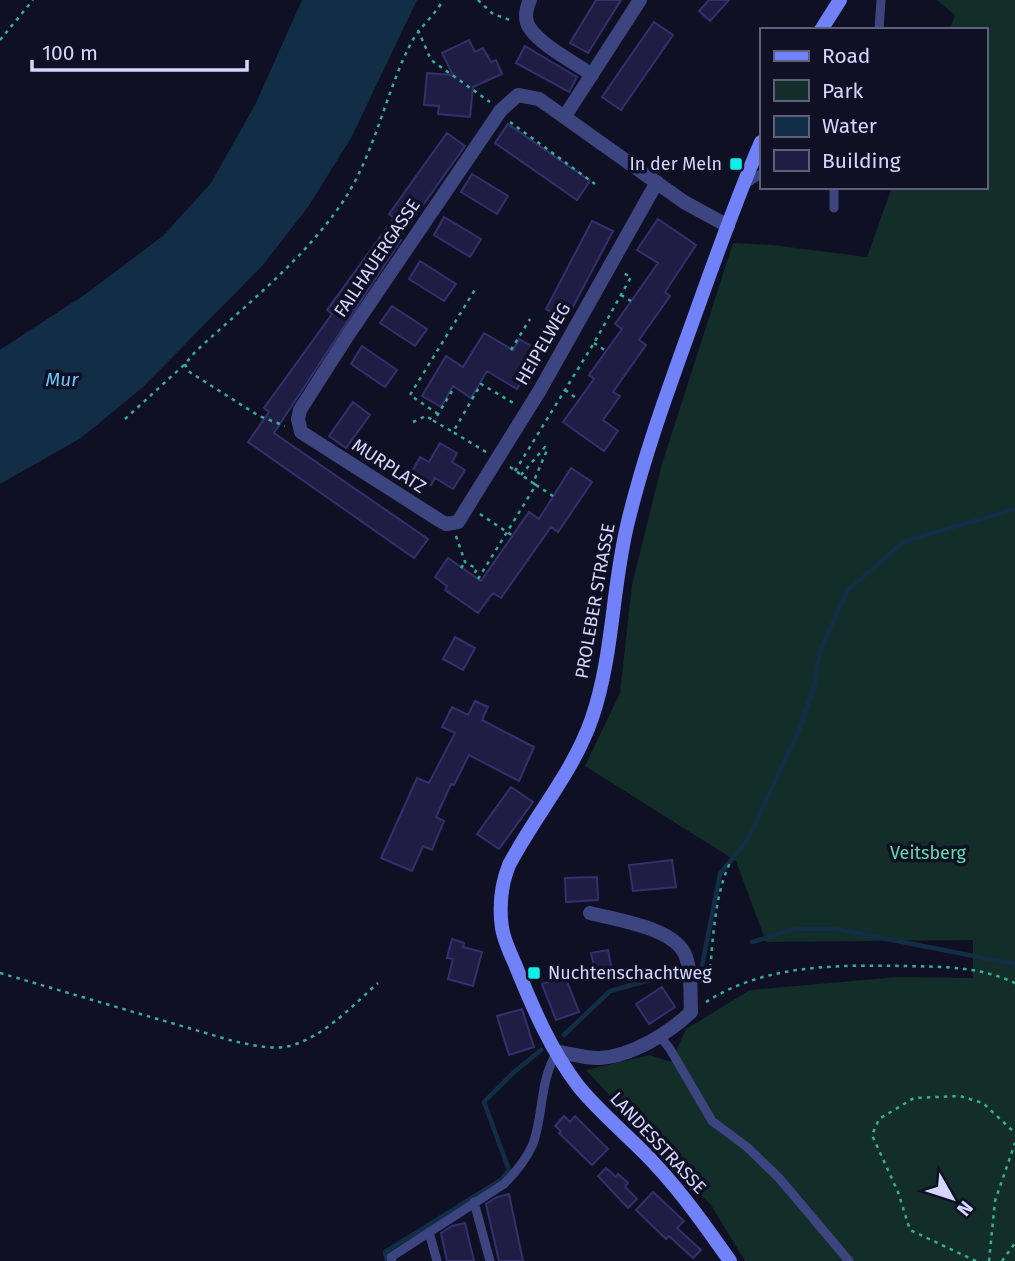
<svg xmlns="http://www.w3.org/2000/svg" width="1015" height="1261" font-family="'Fira Sans',sans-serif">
<rect width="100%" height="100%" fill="#101024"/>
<!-- green -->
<path fill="#132d28" d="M937,0H1015V1261H745L711,1205L586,1070L650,1055L671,1062L686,1029L750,990L898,977L973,978V940L766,942L736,861L585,766L620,693L632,585L662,464L733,243L772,245L867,257L892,187H985V30H950L955,15Z"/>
<!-- water -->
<path fill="#112e46" d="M302,0H417L351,138L308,207L262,266L143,387L81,438L0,484V350L90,291L164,235L211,183L256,103Z"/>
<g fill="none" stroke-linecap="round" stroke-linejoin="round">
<!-- stream -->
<path stroke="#112e46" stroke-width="4.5" d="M752,942L796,929H836L1015,964
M701,971L720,874L748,839L800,728L815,683L820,651L847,591L903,542L1015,509
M564,1035L610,991L657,978
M387,1261L385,1252L501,1180L509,1170L484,1102L513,1073L541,1050"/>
</g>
<!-- building -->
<path fill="#1f1d43" stroke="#33306e" stroke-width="2" d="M596,0H621L588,53L570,43Z
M709,0H729L710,21L699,11Z
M654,22L673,35L621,110L602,97Z
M469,40L475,52L483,48L491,62L496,60L502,74L473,87L470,117L438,114L439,106L424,105L427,73L453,75L442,53Z
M525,46L577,77L569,92L516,63Z
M508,124L590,181L577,200L495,143Z
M447,133L465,146L399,239L401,240L274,433L428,539L414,558L248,442L269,412L264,408L332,314L327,310L394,218L389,214Z
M472,174L508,196L497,214L461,192Z
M444,217L481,239L470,257L434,235Z
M658,219L696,245L665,292L670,296L639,340L646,345L613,392L620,396L603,420L618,431L604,451L563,422L594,379L589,375L622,329L615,324L658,263L637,250Z
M592,221L613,231L566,320L546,309Z
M420,261L456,284L444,301L409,279Z
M392,306L427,329L415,346L380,323Z
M484,333L513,350L519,339L537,349L520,376L523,378L517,389L487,371L471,398L453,386L441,407L422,396L446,356L463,367Z
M362,346L397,370L385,387L351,364Z
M353,402L370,415L346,448L329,436Z
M440,443L457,453L452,462L465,470L453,489L435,478L431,485L411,473L420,457L429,462Z
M571,468L592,482L558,532L551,527L501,598L493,593L478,613L445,590L447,586L435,577L448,558L481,581L529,512L539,519Z
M455,637L475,648L463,670L443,659Z
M475,701L488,707L482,720L534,747L519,781L469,755L454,785L451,784L436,817L444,821L432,850L423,846L412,871L381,858L417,778L429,783L455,733L442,727L452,707L468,715Z
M511,787L533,802L499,849L477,834Z
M672,860L676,887L633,891L629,865Z
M597,877L598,900L566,902L565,878Z
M452,939L464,943L463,947L482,952L473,986L448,979L453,959L447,958Z
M608,950L611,966L595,970L591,953Z
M565,976L579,1012L556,1020L542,984Z
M662,987L675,1007L649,1024L636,1004Z
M522,1009L534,1047L509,1055L497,1016Z
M564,1116L570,1122L575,1116L608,1149L592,1165L559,1133L561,1131L555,1126Z
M606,1168L616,1177L618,1174L628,1183L625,1187L637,1199L628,1208L598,1176Z
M653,1192L684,1221L677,1228L701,1250L693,1258L669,1236L666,1239L636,1210Z
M509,1194L523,1261H499L486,1204L497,1197Z
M465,1223L474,1261H447L441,1233L452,1226Z"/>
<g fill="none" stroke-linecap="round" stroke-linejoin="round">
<!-- path -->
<path stroke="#35b096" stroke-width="2.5" stroke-dasharray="3.5 5" stroke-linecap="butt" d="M478,0L493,14L513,21
M418,30L431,60L490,102
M0,40L33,0
M510,122L595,184
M621,295L631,301
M594,343L606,351
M511,350L530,319
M185,364L188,371L259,416L285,426
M565,390L579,400
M452,391L434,421L453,432
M438,414L410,395L476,288
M125,419L185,364L196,351C247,304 302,261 342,203C374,156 384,98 409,47C417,29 434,17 443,0
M413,422L426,416L434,421
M486,452L453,432L481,384L515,404
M510,467L533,483
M515,471L594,343L631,277L623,273
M536,485L553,496
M480,514L513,536
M456,536L465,562L477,569L473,576
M461,568L465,562
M478,579L536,485L533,483L547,450L545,447L521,475
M0,973L233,1041C252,1045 274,1051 293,1045C327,1034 352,1006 378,983
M706,984C711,969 711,961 712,946C715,918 718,888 730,863
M706,1002C765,964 837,965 904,966C944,967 978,966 1015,983
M976,1261L910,1230L898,1192L872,1135L879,1119L914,1098L960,1096L983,1103L1015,1133
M989,1261L995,1201L1015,1143
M1002,1261L1015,1243"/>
<!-- service -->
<path stroke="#3d4580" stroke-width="9" d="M879,30L881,0
M744,185L761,174
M834,187V208
M660,1036L670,1049L712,1121L747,1147L779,1178L849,1261
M474,1202L490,1261
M429,1232L437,1261
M392,1261L391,1257L504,1184C516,1172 526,1160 533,1144C544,1113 539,1082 557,1052"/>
<!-- minor -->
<path stroke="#3d4580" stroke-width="14" d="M530,0C526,8 524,19 529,27C540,45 574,62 592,75
M565,116L640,0
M657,182L540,390L458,522L446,524L439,520L301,432L298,419L300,410L348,335L501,110L518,95L539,99L684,202L728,226
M557,1052C571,1053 586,1059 600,1058C632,1056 669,1033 691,1012C690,994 692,974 686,957C677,928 617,920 590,913"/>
<!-- secondary -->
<path stroke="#7181f7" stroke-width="14" d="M821,30L840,0
M730,1261C706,1227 683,1194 654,1163C630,1137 602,1115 579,1087C551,1051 532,1006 515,964C510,953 504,940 502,928C499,907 501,885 509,865C535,815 573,773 592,718C613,657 612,589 627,526C644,454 670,385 695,315C716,257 736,199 761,142"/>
</g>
<!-- markers -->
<g fill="#0df0e5" stroke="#101024" stroke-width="2.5">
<rect x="729" y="157" width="14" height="14" rx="3.5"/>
<rect x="527" y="966" width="14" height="14" rx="3.5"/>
</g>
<g text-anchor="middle" stroke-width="7" stroke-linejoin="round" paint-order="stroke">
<!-- poi labels -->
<g font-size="18" fill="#d4d6fd" stroke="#101024" text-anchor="end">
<text x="722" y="170">In der Meln</text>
<text x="548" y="979" text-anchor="start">Nuchtenschachtweg</text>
</g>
<!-- street labels -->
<g font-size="18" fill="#d4d6fd" stroke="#101024">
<text transform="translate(377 258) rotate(-56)" y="6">FAILHAUERGASSE</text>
<text transform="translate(543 344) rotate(-60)" y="6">HEIPELWEG</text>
<text transform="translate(389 466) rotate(33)" y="6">MURPLATZ</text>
<text transform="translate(595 601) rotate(-80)" y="6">PROLEBER STRASSE</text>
<text transform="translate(658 1143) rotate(47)" y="6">LANDESSTRASSE</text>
</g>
<!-- park labels -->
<g font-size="18" fill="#64d9aa" stroke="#101024">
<text x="928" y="859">Veitsberg</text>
</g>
<!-- water labels -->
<g font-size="19" font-style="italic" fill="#68caf7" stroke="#101024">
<text x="62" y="386">Mur</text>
</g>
</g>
<!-- legend -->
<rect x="760" y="28" width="228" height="161" fill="#101024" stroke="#5e5f7b" stroke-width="2"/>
<rect x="774" y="51" width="35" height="10" fill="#7181f7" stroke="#5e5f7b" stroke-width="2"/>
<text x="822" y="63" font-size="21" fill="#d4d6fd">Road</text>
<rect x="774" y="80" width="35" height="21" fill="#132d28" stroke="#5e5f7b" stroke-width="2"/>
<text x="822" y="98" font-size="21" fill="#d4d6fd">Park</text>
<rect x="774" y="116" width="35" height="21" fill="#112e46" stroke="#5e5f7b" stroke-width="2"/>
<text x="822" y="133" font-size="21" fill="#d4d6fd">Water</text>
<rect x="774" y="150" width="35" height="21" fill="#1f1d43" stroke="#5e5f7b" stroke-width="2"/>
<text x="822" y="168" font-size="21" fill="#d4d6fd">Building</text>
<!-- north arrow -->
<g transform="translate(952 1198) rotate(129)" stroke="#101024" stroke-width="5" paint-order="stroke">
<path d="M0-5L12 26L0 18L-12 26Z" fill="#d4d6fd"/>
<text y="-10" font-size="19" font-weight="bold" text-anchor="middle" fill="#d4d6fd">N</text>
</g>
<!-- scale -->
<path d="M32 60v10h215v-10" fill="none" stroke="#d4d6fd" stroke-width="3.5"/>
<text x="42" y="60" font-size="21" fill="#d4d6fd" stroke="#101024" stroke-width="5" paint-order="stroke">100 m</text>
</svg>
